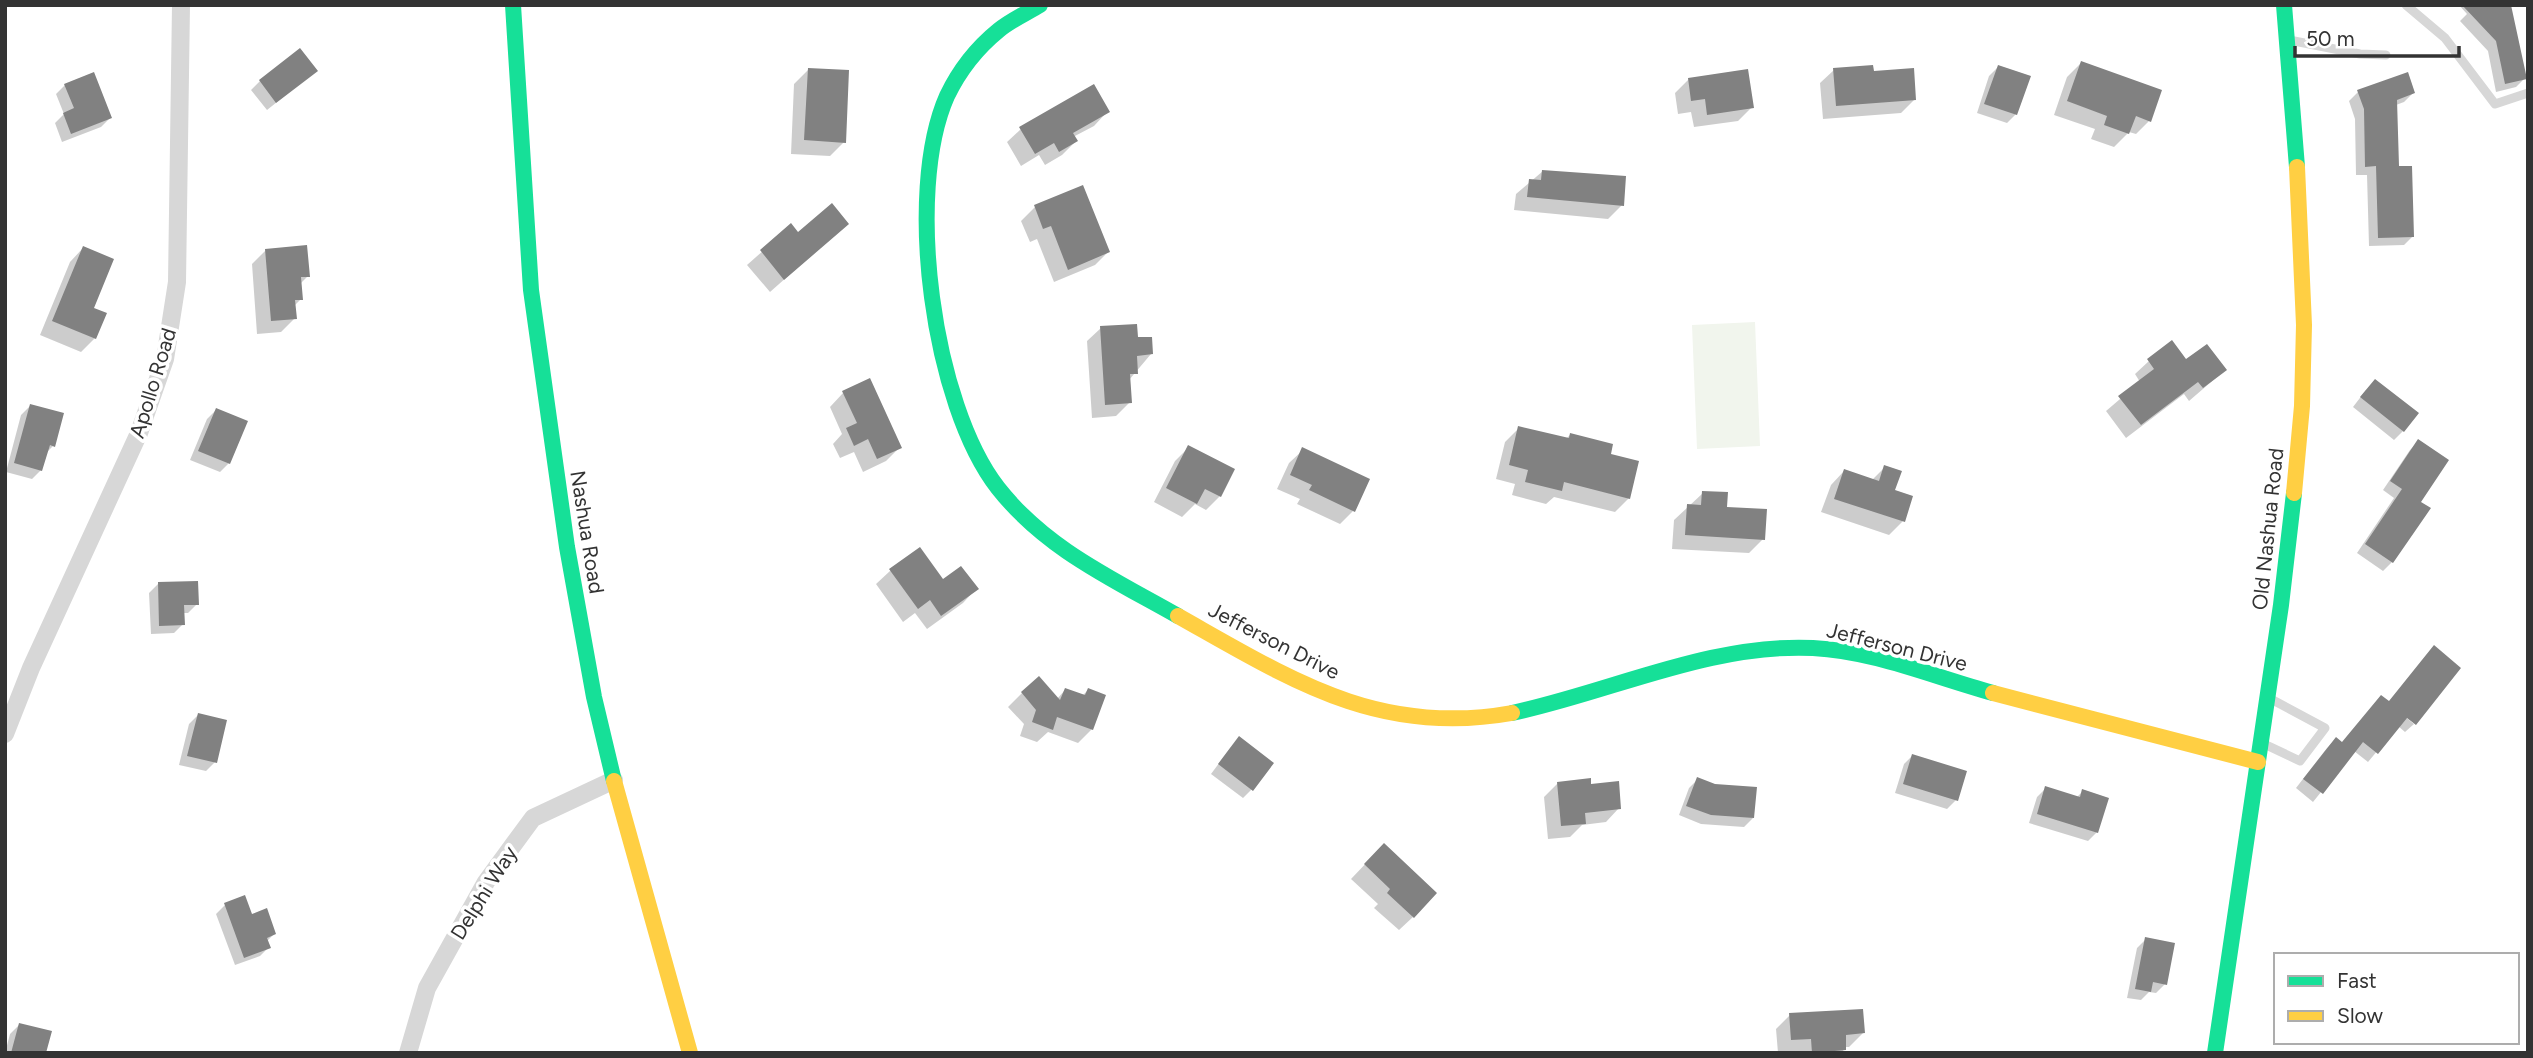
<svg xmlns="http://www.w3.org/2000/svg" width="2533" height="1058" font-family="Figtree,sans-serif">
<rect width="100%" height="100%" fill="#fff"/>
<!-- green -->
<path fill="#f1f5ed" d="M1755,322L1760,446L1697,449L1692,325Z"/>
<!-- shadow -->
<path fill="#0003" d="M2459,5H2508L2525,78L2516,87L2496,92L2488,51L2460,21L2467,14Z
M2081,63L2149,121L2136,134L2129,132L2114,147L2091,139L2095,129L2054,115L2067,77Z
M1998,67L2016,114L2007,123L1977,113L1989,76Z
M808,70L844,142L830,156L791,154L794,84Z
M1834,70L1872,73L1915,99L1901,113L1823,119L1820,83Z
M316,71L267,110L251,90L260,81Z
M1689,79L1752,107L1738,121L1694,127L1691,112L1678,114L1675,93Z
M65,85L110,118L101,127L62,142L55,123L64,114L56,94Z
M2358,92L2413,93L2404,102L2396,105L2398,168L2413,236L2404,245L2369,246L2367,175H2356L2355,119L2349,101Z
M1107,112L1094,126L1073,137L1076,141L1062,155L1045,165L1039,155L1021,166L1007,142L1021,129Z
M1543,171L1622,205L1608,219L1514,210L1516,194Z
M1035,207L1108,252L1095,265L1054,282L1037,239L1030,242L1021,221Z
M847,224L770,292L747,265L791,226L798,234Z
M83,248L95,338L81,352L40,335L70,262Z
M266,250L308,276L300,284L301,299L294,306L295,318L281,332L257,334L252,264Z
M1101,328L1136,339L1151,354L1129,380L1130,402L1116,416L1092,418L1087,341Z
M2149,361L2186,362L2225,370L2189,401L2184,394L2126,438L2106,411L2140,382L2135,374Z
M2366,390L2403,431L2394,440L2353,407Z
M843,393L900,447L886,461L863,472L854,452L840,458L833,444L842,434L830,407Z
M30,406L53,446L46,453L41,470L32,479L6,472L21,415Z
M216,410L229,463L220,472L190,460L207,419Z
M1519,428L1566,439L1570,435L1608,455L1629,498L1615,512L1554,497L1546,504L1512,495L1515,484L1496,479L1505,442Z
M2419,441L2392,562L2383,571L2357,553L2394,498L2383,490L2410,450Z
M1189,447L1220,496L1206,510L1195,504L1182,517L1154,502L1175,461Z
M1303,450L1353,511L1340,524L1297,504L1300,499L1277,489L1289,463Z
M1885,467L1903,521L1889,535L1821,512L1831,485L1844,471L1872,480Z
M1703,493L1763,539L1749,553L1672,549L1674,520Z
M920,549L943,581L976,589L963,603L927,629L915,613L903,622L876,584L890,571Z
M158,584L197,604L188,613H183V624L174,633L151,634L149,593Z
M1065,690L1082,696L1088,690L1092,729L1078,743L1048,732L1037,742L1020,736L1024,724L1008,707L1022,693L1057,699Z
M2381,697L2414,724L2405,732L2398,726L2368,762L2354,751L2313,802L2296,788L2327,748L2336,739L2341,744Z
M198,715L215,762L206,771L179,765L189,724Z
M1231,747L1252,789L1243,798L1211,774Z
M1913,755L1956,800L1947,809L1895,793L1904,764Z
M1698,779L1753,818L1744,827L1701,824L1679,815L1689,788Z
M1558,783L1590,786L1619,808L1606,822L1582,825L1570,837L1548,839L1544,797Z
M2046,788L2076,798L2083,791L2097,832L2088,841L2029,823L2037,797Z
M1370,859L1413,917L1399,930L1374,908L1378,904L1351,879Z
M225,905L251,916L274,934L267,941L269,947L260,956L235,965L216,914Z
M2146,939L2165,984L2156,993L2149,992L2141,1000L2127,998L2137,948Z
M1790,1015L1863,1033L1849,1047H1845L1842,1053H1778L1776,1029Z
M19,1025L44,1053H5L10,1034Z"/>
<!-- building -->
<path fill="#818181" d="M2462,5H2511L2527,79L2505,84L2496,41Z
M300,48L318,71L276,103L259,80Z
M2081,61L2162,90L2151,122L2136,116L2129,134L2104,125L2107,116L2067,101Z
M1873,65L1874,71L1914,68L1916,100L1836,106L1833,68Z
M1998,65L2031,76L2017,115L1984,104Z
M808,68L849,70L846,143L804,140Z
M1748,69L1754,108L1707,115L1705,99L1691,101L1688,78Z
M94,72L112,118L71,134L63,113L74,108L64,84Z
M2408,72L2415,93L2397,100L2399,166H2412L2414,237L2378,238L2376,166L2365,167L2364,109L2357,90Z
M1094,84L1110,112L1073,133L1078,141L1059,152L1054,143L1035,154L1019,127Z
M1542,170L1626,176L1624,206L1527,197L1529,179L1541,180Z
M1083,185L1110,252L1068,270L1051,226L1043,229L1034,205Z
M832,203L849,224L784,280L760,250L791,223L798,232Z
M307,245L310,277H301L303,300H295L297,319L271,321L265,249Z
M83,246L114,259L94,308L107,313L96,339L52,321Z
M1137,324L1138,337H1152L1153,354L1137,356L1138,374H1130L1132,403L1105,405L1100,326Z
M2172,340L2186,359L2207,344L2227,370L2203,388L2198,382L2141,425L2118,396L2154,369L2147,359Z
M870,378L902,448L877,459L868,439L854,446L846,428L857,423L842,391Z
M2375,379L2419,413L2404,432L2360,397Z
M30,404L64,413L55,447L50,445L42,471L14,463Z
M216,408L248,421L230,464L198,451Z
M1518,426L1569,438L1570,433L1613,444L1611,454L1639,461L1630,499L1564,482L1562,491L1525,482L1528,470L1509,465Z
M2418,439L2449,460L2421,502L2431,508L2393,563L2365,544L2402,489L2390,481Z
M1188,445L1235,469L1221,497L1205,489L1197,504L1166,488Z
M1302,447L1370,479L1355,512L1309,490L1312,485L1290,475Z
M1884,465L1902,471L1895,490L1913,496L1905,522L1834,499L1844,469L1879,481Z
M1702,491L1728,492L1727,507L1767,509L1765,540L1685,535L1687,504L1701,505Z
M920,547L943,579L961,566L979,589L941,616L930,600L918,609L889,569Z
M198,581L199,605H184L185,625L159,626L158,582Z
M2434,645L2461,668L2416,725L2407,718L2378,754L2363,742L2323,794L2303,779L2336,737L2342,742L2381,695L2389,701Z
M1039,676L1060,700L1065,688L1085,695L1088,688L1106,695L1093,730L1057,717L1053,730L1032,722L1036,710L1021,692Z
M198,713L227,720L217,763L187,756Z
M1239,736L1274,763L1253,791L1218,764Z
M1912,754L1967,771L1958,801L1903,784Z
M1697,777L1715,784L1757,787L1754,818L1711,815L1686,806Z
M1591,778V784L1619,781L1621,809L1585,813L1586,824L1561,826L1557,782Z
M2045,786L2080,797L2082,789L2109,798L2098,833L2037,814Z
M1384,843L1437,893L1414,918L1387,893L1390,889L1364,864Z
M245,895L252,914L267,908L276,934L267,938L271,948L244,958L224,903Z
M2145,937L2175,943L2167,985L2153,982L2151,992L2135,989Z
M1863,1009L1865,1033L1846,1035V1050L1812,1053L1811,1039L1791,1040L1789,1013Z
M19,1023L52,1031L46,1053H11Z"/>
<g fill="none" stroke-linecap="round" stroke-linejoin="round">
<!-- lane -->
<path stroke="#d7d7d7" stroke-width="9" d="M2406,5L2445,38L2495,104L2528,93
M2289,40L2360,54L2386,55
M2262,743L2300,761L2325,728L2269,698"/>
<!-- street -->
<path stroke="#d7d7d7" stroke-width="18" d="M5,734L31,668L139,433L165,359L177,282L181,5
M408,1053L427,988L486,882L533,818L614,780"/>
<!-- fast -->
<path stroke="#16e098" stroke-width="16" d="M513,5L531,290L567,547L594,697L614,781
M1040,5C1027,13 1011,20 999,30C978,47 959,71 947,96C904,193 933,405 998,488C1046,549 1113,579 1178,616
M2284,5L2297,167
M1512,713C1611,692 1710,643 1813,648C1874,651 1934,677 1993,693
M2215,1053L2281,605L2294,493"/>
<!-- slow -->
<path stroke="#ffcf43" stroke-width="16" d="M2294,493L2302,406L2304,325L2297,167
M1178,616C1290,679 1378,737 1512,713
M1993,693L2258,762
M614,781L690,1053"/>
</g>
<g text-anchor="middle" stroke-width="7" stroke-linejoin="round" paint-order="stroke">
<!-- street labels -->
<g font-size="21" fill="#333" stroke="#fff">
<text transform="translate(153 383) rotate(-73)" y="7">Apollo Road</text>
<text transform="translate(2268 529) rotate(-84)" y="7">Old Nashua Road</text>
<text transform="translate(587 532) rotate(81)" y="7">Nashua Road</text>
<text transform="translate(1274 641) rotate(27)" y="7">Jefferson Drive</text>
<text transform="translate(1897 647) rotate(14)" y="7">Jefferson Drive</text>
<text transform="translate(484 893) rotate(-58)" y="7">Delphi Way</text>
</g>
</g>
<!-- border -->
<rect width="2533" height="1058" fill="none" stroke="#333333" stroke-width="14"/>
<!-- legend -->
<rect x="2274" y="953" width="245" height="91" fill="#ffffff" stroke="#adadad" stroke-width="2"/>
<rect x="2288" y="976" width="35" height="10" fill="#16e098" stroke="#adadad" stroke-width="2"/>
<text x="2337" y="988" font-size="21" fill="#333333">Fast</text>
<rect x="2288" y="1011" width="35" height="10" fill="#ffcf43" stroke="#adadad" stroke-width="2"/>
<text x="2337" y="1023" font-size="21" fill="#333333">Slow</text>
<!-- scale -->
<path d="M2295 46v10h164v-10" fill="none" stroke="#333333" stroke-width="3.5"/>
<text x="2306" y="46" font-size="21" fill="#333333" stroke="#ffffff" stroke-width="5" paint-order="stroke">50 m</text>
</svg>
